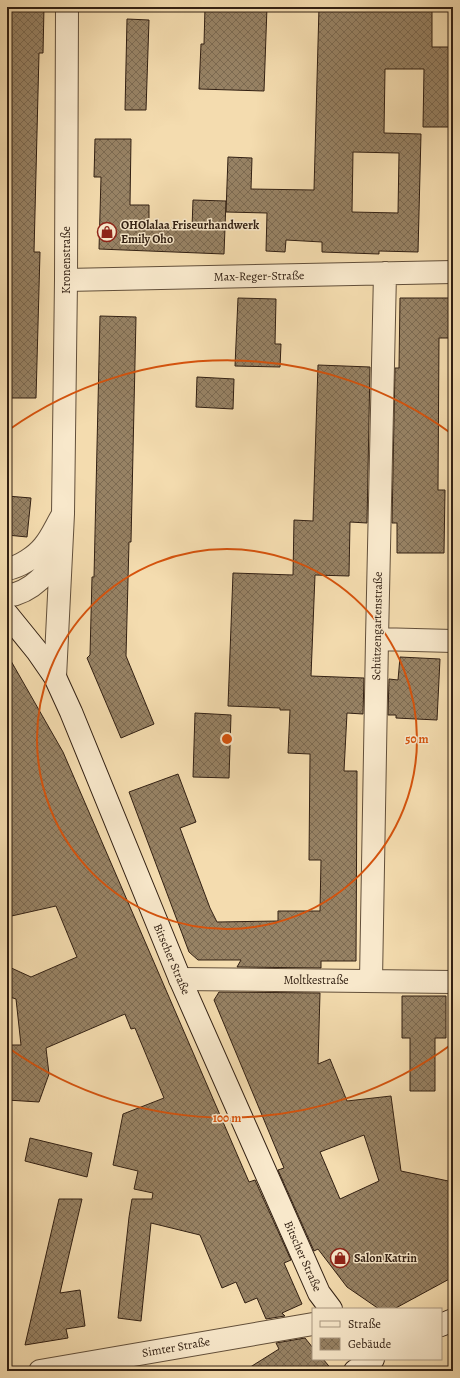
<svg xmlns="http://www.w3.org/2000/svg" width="460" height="1378" font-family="Alegreya,serif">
<defs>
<pattern id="building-cross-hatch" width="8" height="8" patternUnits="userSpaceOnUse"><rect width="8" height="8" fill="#978264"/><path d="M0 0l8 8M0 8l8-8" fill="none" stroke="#7c6a51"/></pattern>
</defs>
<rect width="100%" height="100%" fill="#f4dcaf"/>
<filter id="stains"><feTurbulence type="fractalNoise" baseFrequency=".005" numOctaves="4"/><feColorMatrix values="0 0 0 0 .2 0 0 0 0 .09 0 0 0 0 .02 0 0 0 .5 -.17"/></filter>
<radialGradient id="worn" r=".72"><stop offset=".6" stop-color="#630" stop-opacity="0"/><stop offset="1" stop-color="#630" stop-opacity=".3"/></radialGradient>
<!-- building -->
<path fill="url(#building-cross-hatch)" stroke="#322013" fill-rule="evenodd" d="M7,7H44L43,53H39L34,252H40L36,398H7Z
M205,7H267L264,91L199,89L201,44H204Z
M319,7H432V47H453V127H423L424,69H385L384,133L421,134L418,252L379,251V254L322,252V242L286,240L285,252L266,251L267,213L226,212L228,157L252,158L251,189L314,190ZM353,152L399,153L398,213L352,212Z
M127,19L149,20L146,110H125Z
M95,139H131L130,205H149V227L192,228L193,200L226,201L224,254L99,249L101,177H94Z
M238,298L276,299L275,344H281L280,367L235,366Z
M400,298H453V338H439L438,490H445L444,553H397V523H392L395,368H399Z
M100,316L136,317L131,542H129L126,656L154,724L121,738L87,658L90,655L92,577H94Z
M318,365L370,367L367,523L350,522L349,576L315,575L311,676L364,678L363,714L347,713L344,771H357L356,961H321V968L237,967L241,960H198L189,952L129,792L178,774L196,822L180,828L210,908L217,922L278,921V911H320L321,860H309L310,754L288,753L290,710H280V708L228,706L233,573L293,575L294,520L313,521Z
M197,377L234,379L233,409L196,407Z
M7,496L31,498L27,537L7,535Z
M7,654L63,752L249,1182L255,1180L291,1260L284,1263L302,1304L282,1313L285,1316L266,1319L257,1298L245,1303L236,1282L222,1288L200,1235L151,1223L141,1321L118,1318L129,1217L132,1199H152L153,1193L134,1189L138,1171L113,1165L123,1114L164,1098L135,1028L131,1029L125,1014L46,1048L49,1074L39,1102L7,1100V1045H21L16,999L7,996V966L31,977L77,957L56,906L7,917Z
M400,657L440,659L437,720L396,718V715H388L389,679L398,680Z
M195,713L231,715L229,778L193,777Z
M219,992L320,993L318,1064L330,1059L347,1101L391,1096L401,1171L453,1182V1277L394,1309H379L347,1287L318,1249L314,1251L278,1170L284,1168L214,1000ZM364,1135L379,1181L340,1199L320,1152Z
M402,996H446V1038H435V1091H410V1038H402Z
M30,1138L92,1153L87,1177L25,1161Z
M59,1199H82L60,1293L80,1290L85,1326L66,1329L68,1338L25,1345Z
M305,1338L313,1348V1359H323L333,1371H244L279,1349L276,1343Z"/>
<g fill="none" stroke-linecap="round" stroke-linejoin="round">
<defs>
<path id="minor" d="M66,280L453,272
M377,639L453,641
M180,979L453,982
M371,980L377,639L385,273
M40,1371L313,1324"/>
<path id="tertiary" d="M7,569C20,567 36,556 44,546C51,538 56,526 62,516
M7,596C33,592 49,572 61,551
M55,677L63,514L66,280L67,7"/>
<path id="secondary" d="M7,614L37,651L55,677L71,712L180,979L319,1293L331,1309
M441,1325L453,1320
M355,1371L373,1359"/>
</defs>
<!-- minor casing -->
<use href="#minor" stroke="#624f3a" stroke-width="24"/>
<!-- tertiary casing -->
<use href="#tertiary" stroke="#624f3a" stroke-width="24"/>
<!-- secondary casing -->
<use href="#secondary" stroke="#322013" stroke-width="24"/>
<!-- minor -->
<use href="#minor" stroke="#f8e8cb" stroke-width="22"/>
<!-- tertiary -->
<use href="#tertiary" stroke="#f8e8cb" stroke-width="22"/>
<!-- secondary -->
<use href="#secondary" stroke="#f8e8cb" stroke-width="22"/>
</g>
<!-- distance rings -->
<g fill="none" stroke="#d6530d" stroke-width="2">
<circle cx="227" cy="739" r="190"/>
<path d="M452 1044A379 379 0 0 1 10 1049M10 429A379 379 0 0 1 452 434"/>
</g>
<!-- icons -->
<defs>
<symbol id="shop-ring" viewBox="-11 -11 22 22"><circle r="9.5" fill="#f8e8cb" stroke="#8f2418" stroke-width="1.5"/><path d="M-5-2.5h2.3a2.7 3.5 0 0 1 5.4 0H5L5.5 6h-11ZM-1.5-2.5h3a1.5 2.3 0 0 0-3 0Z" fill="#8f2418"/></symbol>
</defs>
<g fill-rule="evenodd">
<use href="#shop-ring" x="96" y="221" width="22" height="22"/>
<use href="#shop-ring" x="329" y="1247" width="22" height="22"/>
</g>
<g text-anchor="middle" stroke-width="3" stroke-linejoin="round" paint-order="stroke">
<!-- poi labels -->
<g font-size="12" font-weight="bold" fill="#322013" stroke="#f8e8cb" text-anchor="start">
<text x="121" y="229">OHOlalaa Friseurhandwerk<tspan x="121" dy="14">Emily Oho</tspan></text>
<text x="354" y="1262">Salon Katrin</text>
</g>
<!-- street labels -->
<g font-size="12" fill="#322013" stroke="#f8e8cb">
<text transform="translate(66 260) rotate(-90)" y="4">Kronenstraße</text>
<text transform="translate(259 276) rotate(-1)" y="4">Max-Reger-Straße</text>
<text transform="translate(377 626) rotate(-89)" y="4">Schützengartenstraße</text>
<text transform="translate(172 959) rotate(67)" y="4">Bitscher Straße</text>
<text x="316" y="984">Moltkestraße</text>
<text transform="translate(303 1256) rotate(66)" y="4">Bitscher Straße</text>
<text transform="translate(176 1347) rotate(-10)" y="4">Simter Straße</text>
</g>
</g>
<circle cx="227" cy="739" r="6" fill="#d6530d" stroke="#f8e8cb" stroke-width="2"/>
<g font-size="12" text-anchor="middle" font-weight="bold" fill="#d6530d" stroke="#f8e8cb" stroke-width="3" stroke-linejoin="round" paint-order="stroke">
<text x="417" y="743">50 m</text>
<text x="227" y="1122">100 m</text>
</g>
<!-- margin -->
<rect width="460" height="1378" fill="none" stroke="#f4dcaf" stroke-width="24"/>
<rect x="8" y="8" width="444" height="1362" fill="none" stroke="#322013" stroke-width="2"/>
<rect x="12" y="12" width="436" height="1354" fill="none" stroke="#322013"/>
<!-- legend -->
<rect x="312" y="1308" width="130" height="52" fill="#f8e8cb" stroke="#a99881"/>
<rect x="320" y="1321" width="20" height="6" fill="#f8e8cb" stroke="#a99881"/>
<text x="348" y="1328" font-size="12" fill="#322013">Straße</text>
<rect x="320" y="1338" width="20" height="12" fill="url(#building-cross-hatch)" stroke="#a99881"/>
<text x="348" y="1348" font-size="12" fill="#322013">Gebäude</text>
<rect width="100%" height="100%" filter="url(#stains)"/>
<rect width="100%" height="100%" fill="url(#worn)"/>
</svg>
